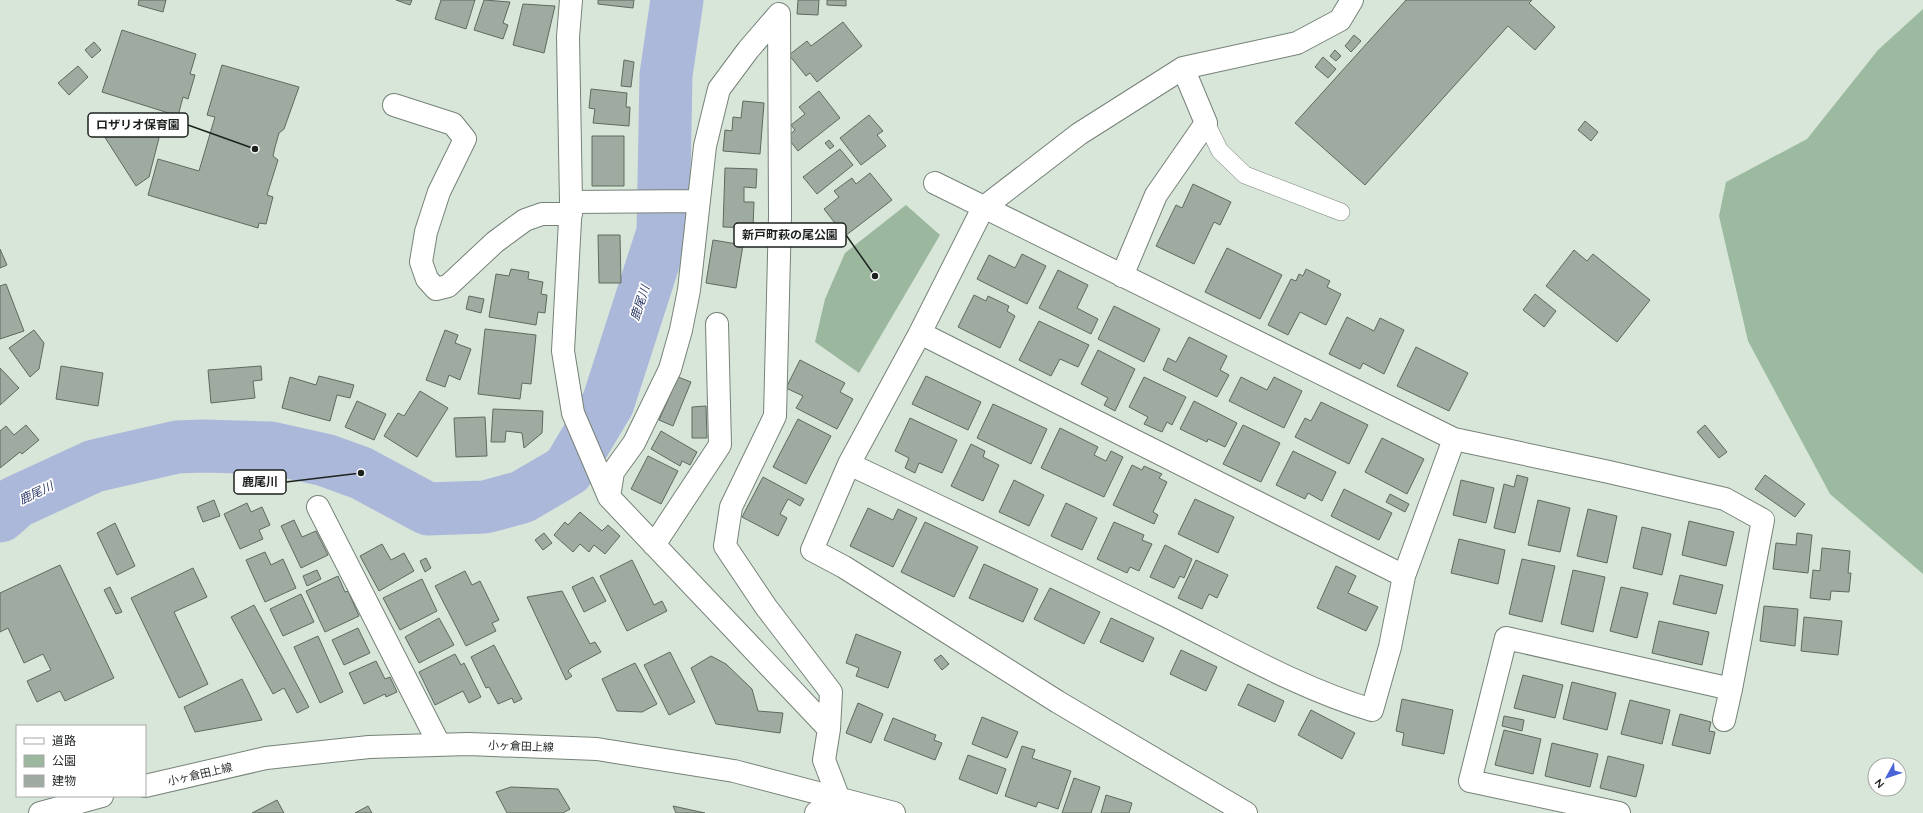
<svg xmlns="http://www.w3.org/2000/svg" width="1923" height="813" font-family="Quicksand,'Noto Sans JP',sans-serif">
<rect width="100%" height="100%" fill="#d8e6da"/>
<!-- green -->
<path fill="#9bb89f" d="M906,205L940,235L859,373L815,342L825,299L845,253Z"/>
<!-- forest -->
<path fill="#9cba9f" d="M1923,9V574L1830,494L1748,341L1719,216L1726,182L1807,139L1878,50Z"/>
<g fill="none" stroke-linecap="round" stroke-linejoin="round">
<!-- river -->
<path stroke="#acb8da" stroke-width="53" d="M0,516L16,502L94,466L177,447L204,446L271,448L325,460L361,473L428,509L485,507L522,497L568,470L608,403L663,232L666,75L677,0"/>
</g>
<!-- building -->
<path fill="#9faba0" stroke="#5e6a5f" d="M139,0H166L163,12L138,5Z
M396,0H412L410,5Z
M441,0H475L466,29L435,19Z
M484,0L510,2L503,23L508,25L503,39L474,30Z
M598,0H634L633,8L598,4Z
M798,0H819L818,15L797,14Z
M827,0H846V6L827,5Z
M1406,0H1532L1529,3L1555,27L1535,50L1508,26L1365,185L1295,123Z
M523,4L555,6L544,53L513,45Z
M843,22L862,46L817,82L810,73L806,76L789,55L807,41L811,46Z
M122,30L196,54L190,74L195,75L188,99L183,97L178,116L102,92Z
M1354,35L1361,41L1351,52L1345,46Z
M94,42L101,50L92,58L85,50Z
M1335,50L1341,56L1336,61L1330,56Z
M1323,57L1336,69L1328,78L1315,67Z
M624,60L634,62L631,87L621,86Z
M222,65L299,87L284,129L279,133L275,147L273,156L278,160L267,195L273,197L266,224L259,223L258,228L148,195L158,159L199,171L215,117L207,115Z
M78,66L88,77L69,95L58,83Z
M591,89L627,93L626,107H630L629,126L593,123L595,109L589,108Z
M819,91L840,118L798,151L787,137L795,130L791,125L805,114L799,107Z
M743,101L764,103L760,154L723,151L725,130L732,131L733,117L741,118Z
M869,115L883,131L877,135L886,146L861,165L840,138Z
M113,120L149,126L159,138L149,177L136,186L99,128Z
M1585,121L1598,132L1591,141L1578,130Z
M592,136H624V186H592Z
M829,140L834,146L830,149L825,143Z
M840,149L853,165L817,194L803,177Z
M725,168L757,169L756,188L744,187V202H754L753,228L723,227Z
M870,173L892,200L845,236L824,209L839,197L834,191L852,178L856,184Z
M1193,184L1231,202L1220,225L1214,222L1194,264L1156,246L1176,205L1182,208Z
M598,235H620L621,283H599Z
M713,240L743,245L736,288L706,283Z
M1227,248L1282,275L1260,319L1205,292Z
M0,249L7,265L0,268Z
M1574,250L1587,261L1593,254L1650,300L1617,342L1546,286Z
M1022,254L1046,266L1027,304L977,279L989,255L1015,268Z
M511,269L529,272L528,279L543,282L541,294L547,295L545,313L538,312L536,325L489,317L496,274L509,276Z
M1306,269L1330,281L1327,287L1341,294L1326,325L1300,312L1288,335L1268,325L1291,279L1296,281L1299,274L1303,276Z
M1058,270L1088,285L1077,308L1098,319L1091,334L1039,308Z
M6,284L24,331L0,339V286Z
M1535,294L1556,311L1544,327L1523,310Z
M974,295L986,301L988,296L1009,306L1007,311L1015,316L1000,348L958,327Z
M469,296L484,299L481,313L466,309Z
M1114,306L1160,329L1144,362L1098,339Z
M1347,317L1374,331L1380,318L1404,330L1384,374L1363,363L1360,369L1329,354Z
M1039,321L1089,345L1078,367L1060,359L1051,376L1019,360Z
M485,329L536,335L531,384L522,383L520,399L478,394Z
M34,330L44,343L39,369L30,377L9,348Z
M445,330L458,335L455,343L471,349L460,380L449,375L445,387L426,380Z
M1189,337L1227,356L1220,370L1229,375L1217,397L1163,370L1168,358L1176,362Z
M1416,347L1468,373L1449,411L1397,386Z
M1098,350L1135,369L1115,411L1104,405L1108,398L1081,384Z
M800,360L845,383L840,392L853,399L837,429L796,408L803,396L786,388Z
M61,366L103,373L98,406L56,399Z
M261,366L262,380L253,381L255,398L211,403L208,370Z
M0,368L19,388L0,405Z
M319,376L354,385L350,398L337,395L330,421L282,408L290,377L316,385Z
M926,376L981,402L968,430L912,404Z
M678,377L691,382L673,426L659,420Z
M1144,377L1186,397L1172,425L1167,422L1162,432L1144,424L1148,417L1129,407Z
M1241,377L1267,390L1274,377L1302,391L1284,428L1229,401Z
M420,391L448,408L417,457L384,436L398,413L404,416Z
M357,401L386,414L374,440L345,427Z
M1194,401L1237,423L1225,447L1208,439L1207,442L1180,429Z
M1321,402L1368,425L1349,464L1295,437L1305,418L1311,421Z
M993,404L1047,429L1031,464L977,438Z
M706,406L707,438H692V407Z
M493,409L543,411L542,433L524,448L522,433L506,431L505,442H491Z
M485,417L487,456L456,457L454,418Z
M910,418L957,440L942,473L919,463L915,473L905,468L909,458L895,451Z
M798,419L831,436L806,484L773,467Z
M26,425L39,440L22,454L20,452L0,468V431L6,426L14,435Z
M1243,425L1280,443L1261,482L1223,464Z
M1705,425L1727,452L1719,458L1697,432Z
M1060,428L1098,447L1094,455L1106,461L1111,451L1123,457L1104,497L1041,468Z
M661,431L697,452L690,465L682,461L680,466L651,449Z
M1382,438L1424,459L1407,494L1365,472Z
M971,444L985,451L983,457L999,465L983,501L951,486Z
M1293,451L1336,472L1322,501L1308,493L1305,499L1276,485Z
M648,456L678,471L661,504L631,489Z
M1132,465L1142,470L1144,466L1162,474L1159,478L1167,482L1153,512L1158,515L1154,524L1113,505Z
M1517,475L1528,478L1515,533L1494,528L1504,484L1514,487Z
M1765,475L1805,504L1795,517L1755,489Z
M763,477L804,499L800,506L788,499L780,514L787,518L778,536L742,517Z
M1014,480L1044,495L1029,526L999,512Z
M1461,480L1494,488L1486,523L1453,515Z
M1344,489L1392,513L1379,540L1331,516Z
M1390,494L1409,504L1405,512L1386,502Z
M1195,499L1234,517L1218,553L1178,534Z
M214,500L220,516L203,522L197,507Z
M1538,500L1570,508L1560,552L1528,545Z
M247,503L251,512L262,507L270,525L259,530L263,539L240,549L224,514Z
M1066,503L1097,518L1082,550L1051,536Z
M868,508L893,520L898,509L917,518L893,567L850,546Z
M1588,509L1617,516L1607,563L1577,556Z
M580,512L602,531L608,525L620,536L605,554L594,545L589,552L580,544L573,552L554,535L565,522L568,525Z
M294,520L302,537L316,531L328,555L301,568L281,526Z
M1689,521L1734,532L1726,566L1682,555Z
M925,522L978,547L954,597L901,572Z
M1114,522L1144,535L1142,540L1152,544L1139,571L1130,567L1127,573L1097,559Z
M115,523L135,566L117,575L97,533Z
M1642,527L1671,534L1662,575L1633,568Z
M544,533L552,543L543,550L535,540Z
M1797,533L1812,535L1808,573L1773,569L1776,543L1796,545Z
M1459,539L1505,550L1498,584L1451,573Z
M382,544L391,560L404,553L414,571L379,591L360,556Z
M1165,545L1192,559L1184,578L1180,576L1174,588L1150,577Z
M1822,548L1850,551L1848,573H1851L1849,592L1831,591L1830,600L1810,598L1813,570L1820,571Z
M265,552L271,565L283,559L296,588L265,602L246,560Z
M426,558L431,568L425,572L420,561Z
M1522,559L1555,566L1542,622L1509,614Z
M632,560L654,605L662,601L667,611L627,631L600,576Z
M1196,560L1228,575L1217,598L1209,594L1202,609L1178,598Z
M984,564L1038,589L1023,622L969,598Z
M60,565L114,678L65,701L60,691L37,702L27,681L51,670L43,654L24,663L8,628L0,632V593Z
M1336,566L1356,576L1348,593L1378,607L1366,631L1317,608Z
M193,568L207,597L174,612L208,684L179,698L131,598Z
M317,570L321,579L307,586L303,576Z
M1573,570L1605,577L1593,632L1561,624Z
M465,571L472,585L480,581L499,620L492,623L496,631L466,646L435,586Z
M1680,575L1723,585L1716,614L1673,604Z
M338,576L345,592L348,591L359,616L325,632L306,591Z
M593,577L606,601L584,612L572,587Z
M422,579L437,611L400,630L383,598Z
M110,587L122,612L116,614L104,590Z
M1621,587L1648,593L1637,638L1610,631Z
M1050,588L1100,612L1084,644L1034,619Z
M562,591L590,644L595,642L601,652L571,668L568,671L572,676L566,680L527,597Z
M301,594L314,622L283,636L270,609Z
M254,605L309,707L297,713L284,688L273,694L231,617Z
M1764,606L1798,609L1795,646L1760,641Z
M1804,617L1842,621L1838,655L1801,651Z
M439,618L454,645L419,663L405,637Z
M1111,618L1154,638L1143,662L1100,642Z
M1659,621L1709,632L1702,665L1652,653Z
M358,628L370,653L344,665L332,640Z
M856,634L901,652L888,688L856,676L859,668L846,663Z
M318,636L343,692L320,703L294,647Z
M494,645L522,699L514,703L512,698L498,704L489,687L486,688L471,657Z
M1181,650L1217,667L1206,691L1170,674Z
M670,652L695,702L669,715L644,665Z
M455,654L461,665L464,663L481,697L469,703L463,691L435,705L419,672Z
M941,655L949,664L942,670L934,660Z
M711,656L726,664L752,689L758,711L783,713L780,733L716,724L691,668Z
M376,661L385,679L390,677L397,692L386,697L385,694L364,704L349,673Z
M635,663L657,704L642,712L617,711L602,679Z
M1523,675L1563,685L1555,718L1514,708Z
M242,679L262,720L195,732L184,707Z
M1572,682L1616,693L1607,730L1563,719Z
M1248,684L1284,701L1275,722L1238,705Z
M1402,699L1453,710L1444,754L1402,745L1404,733L1396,731Z
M1630,700L1670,710L1662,744L1621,734Z
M858,703L883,714L871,743L846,733Z
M1311,710L1355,733L1342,759L1298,735Z
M1680,714L1711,722L1709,731L1715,732L1710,754L1672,745Z
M1504,716L1524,720L1522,731L1502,726Z
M982,717L1018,732L1007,758L972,744Z
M893,718L936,735L934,740L942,743L935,760L884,740Z
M1504,730L1541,739L1533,774L1495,765Z
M1552,743L1598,754L1590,787L1545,776Z
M1022,746L1035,750L1032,758L1071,771L1058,809L1038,802L1036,807L1005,796Z
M968,755L1006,769L997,794L959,779Z
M1608,756L1644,765L1636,797L1600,788Z
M1074,778L1100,787L1091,813H1062Z
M511,787L558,789L570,809L563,813H507L496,792Z
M1106,795L1132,803L1129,813H1101Z
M277,800L284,813H252Z
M368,806L372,813H355Z
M673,806L705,813H676Z"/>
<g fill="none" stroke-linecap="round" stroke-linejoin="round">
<defs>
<path id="lane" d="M1206,123L1220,151L1245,175L1341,212"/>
<path id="street" d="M571,0L568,37L571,202L563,351L573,413L609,497L829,729L824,760L839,799L843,813
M394,105L453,124L465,139L439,192L426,232L421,262L427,279L436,289L448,286L495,242L525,220L542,214H571
M935,183L1454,439L1609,472L1725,499L1763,520L1731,689L1506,638L1470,781L1619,813
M571,202L699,201
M1122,276L1156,195L1206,123L1183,68
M920,333L1404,576
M849,464C953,513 1057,562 1160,613C1229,647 1298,688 1372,710L1390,647L1404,576L1454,439
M609,497L613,472L634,443L670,369L681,330L689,290L705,146L719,89L748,50L779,14L780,216L775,416L731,507L725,546L766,607L831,692L829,729
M318,507L439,744
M654,545L720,445L717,324
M1724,720L1731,689
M816,813L839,799
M1246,813L1058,702L844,567L812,550L849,464L920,333L983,208L1079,134L1183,68L1297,43L1340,20L1352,0"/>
<path id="secondary" d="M145,786L266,758L369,747L468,744L597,749L734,771L894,813
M40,813L102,796"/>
</defs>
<!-- lane casing -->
<use href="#lane" stroke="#768277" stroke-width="18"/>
<!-- street casing -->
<use href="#street" stroke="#768277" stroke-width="24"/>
<!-- secondary casing -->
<use href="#secondary" stroke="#768277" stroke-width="24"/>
<!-- lane -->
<use href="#lane" stroke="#fff" stroke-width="17"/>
<!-- street -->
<use href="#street" stroke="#fff" stroke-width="22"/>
<!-- secondary -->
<use href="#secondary" stroke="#fff" stroke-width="22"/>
</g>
<g text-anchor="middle" stroke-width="3.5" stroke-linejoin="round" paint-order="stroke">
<!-- street labels -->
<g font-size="11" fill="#1d221e" stroke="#fff">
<text transform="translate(521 746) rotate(2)" y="4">小ヶ倉田上線</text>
<text transform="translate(200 774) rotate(-13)" y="4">小ヶ倉田上線</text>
</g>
<!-- water labels -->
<g font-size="12" font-style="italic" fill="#2e3c69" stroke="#fff">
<text transform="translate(640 303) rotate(-72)" y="4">鹿尾川</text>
<text transform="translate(36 493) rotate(-25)" y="4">鹿尾川</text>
</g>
</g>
<!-- callouts -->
<path fill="none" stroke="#1d221e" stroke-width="1.5" d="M255 149L188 125M875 276L846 235M361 473L286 482"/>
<g fill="#1d221e" stroke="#fff" stroke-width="1.5">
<circle cx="255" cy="149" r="4"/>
<circle cx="875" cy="276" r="4"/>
<circle cx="361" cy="473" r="4"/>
</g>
<g fill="#fff" stroke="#1d221e" stroke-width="1.5">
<rect x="88" y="113" width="100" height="24" rx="4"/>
<rect x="734" y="223" width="112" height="24" rx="4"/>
<rect x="234" y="470" width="52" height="24" rx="4"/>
</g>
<g font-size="12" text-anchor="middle" font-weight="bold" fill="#1d221e">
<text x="138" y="129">ロザリオ保育園</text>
<text x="790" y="239">新戸町萩の尾公園</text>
<text x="260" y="486">鹿尾川</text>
</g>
<!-- legend -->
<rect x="16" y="725" width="130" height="72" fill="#ffffff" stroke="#a5a7a5"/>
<rect x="24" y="738" width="20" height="6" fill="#ffffff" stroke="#a5a7a5"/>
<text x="52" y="745" font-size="12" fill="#1d221e">道路</text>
<rect x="24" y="755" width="20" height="12" fill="#9bb89f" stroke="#a5a7a5"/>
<text x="52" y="765" font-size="12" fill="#1d221e">公園</text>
<rect x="24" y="775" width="20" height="12" fill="#9faba0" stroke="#a5a7a5"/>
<text x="52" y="785" font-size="12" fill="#1d221e">建物</text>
<!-- north arrow -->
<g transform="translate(1887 777) rotate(230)"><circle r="19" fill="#ffffff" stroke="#a5a7a5"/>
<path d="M0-3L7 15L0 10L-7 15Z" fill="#4964d8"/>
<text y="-6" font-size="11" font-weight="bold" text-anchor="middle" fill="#1d221e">N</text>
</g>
</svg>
